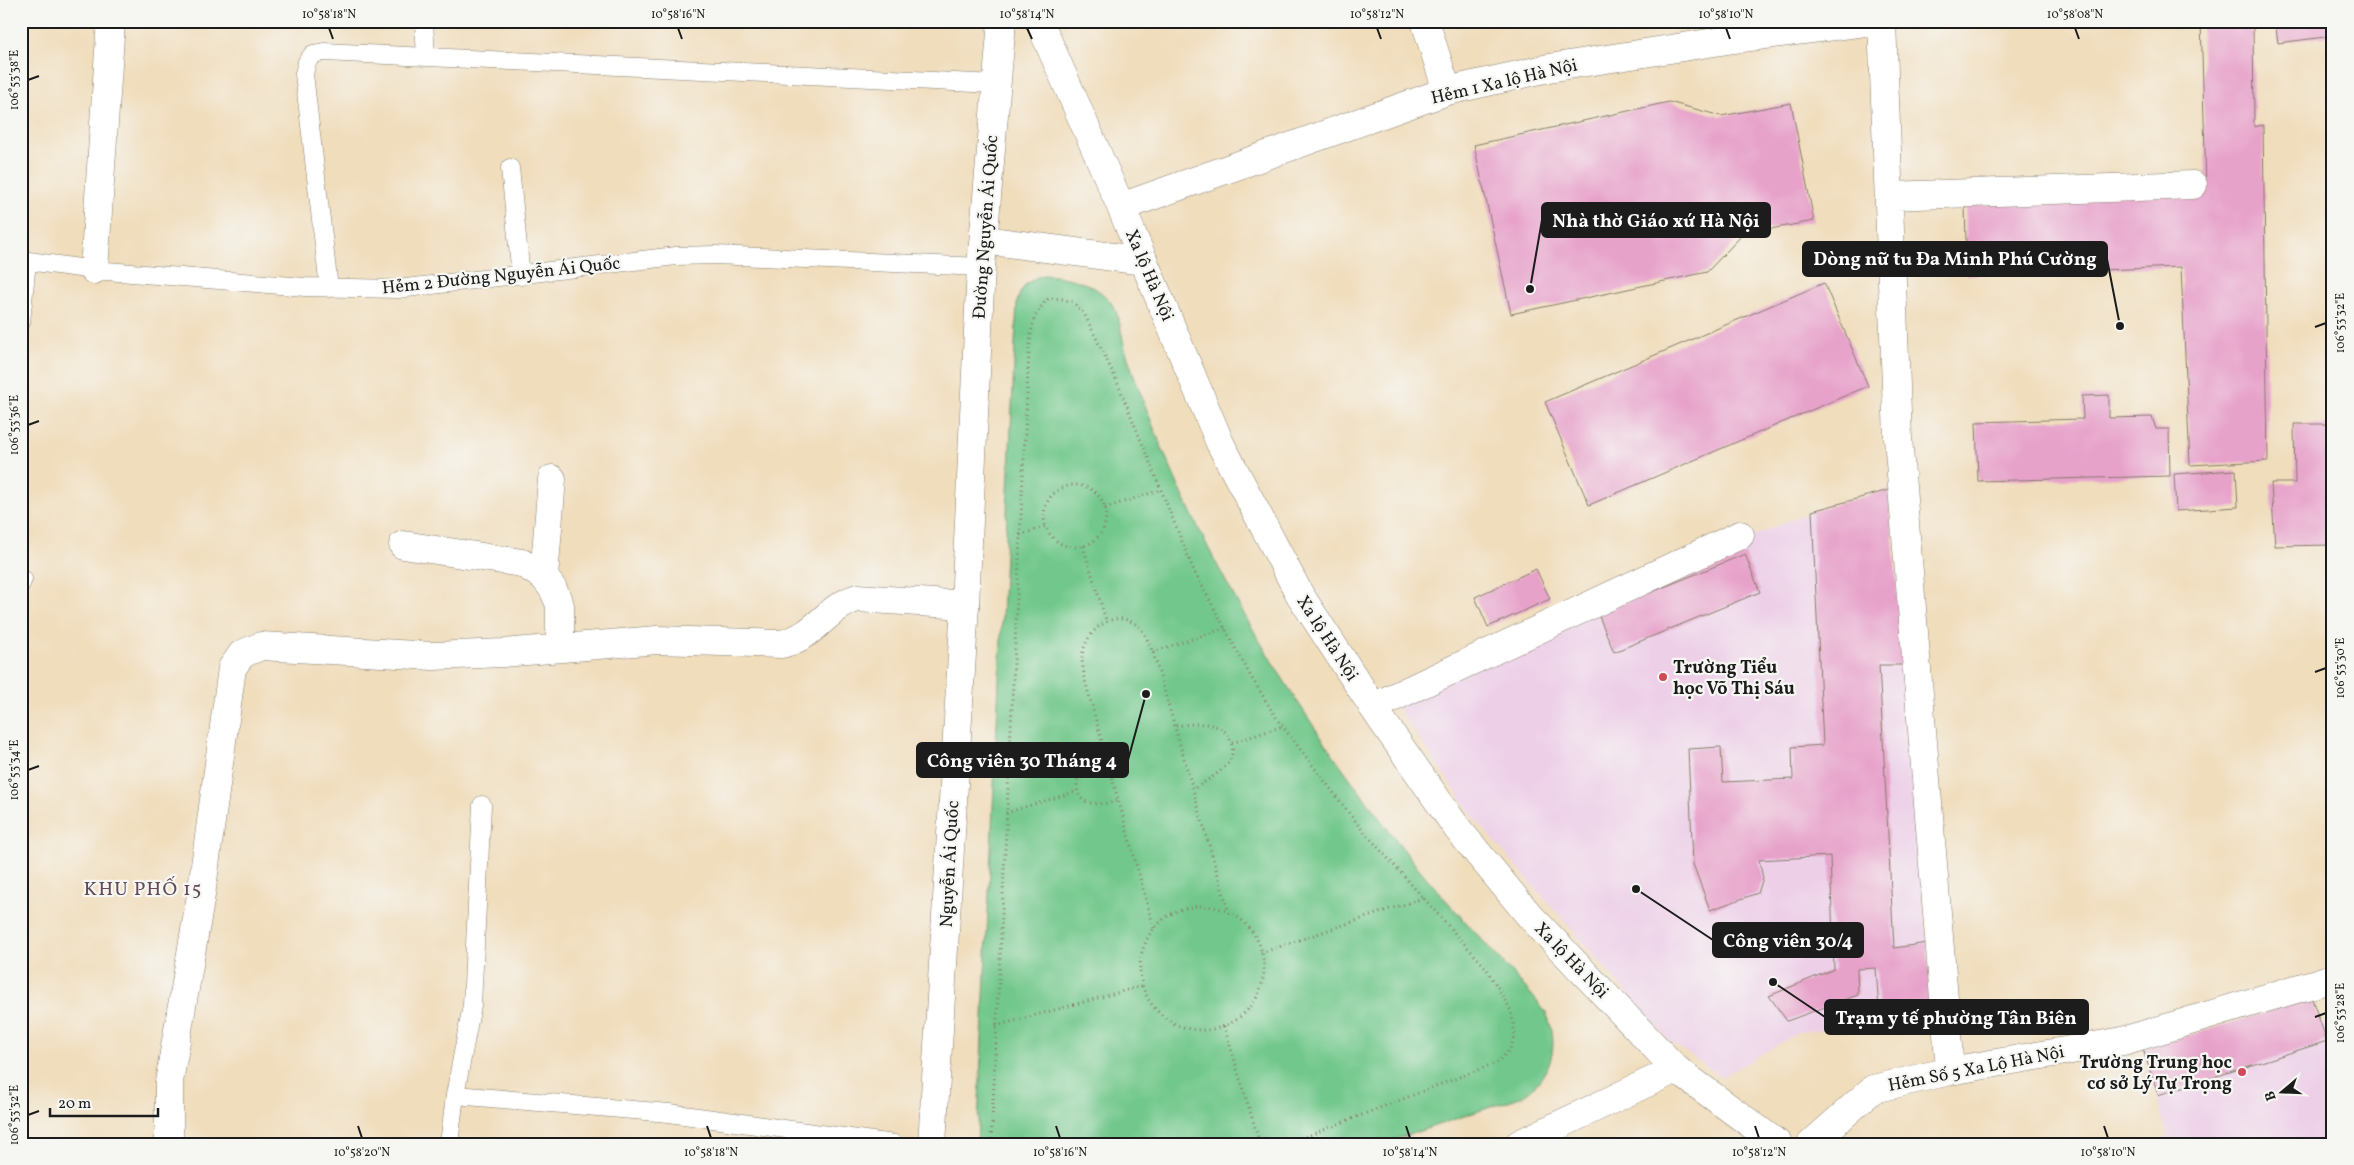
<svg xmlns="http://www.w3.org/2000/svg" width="2354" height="1165" font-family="Vollkorn,serif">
<rect width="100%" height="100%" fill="#f6f6f2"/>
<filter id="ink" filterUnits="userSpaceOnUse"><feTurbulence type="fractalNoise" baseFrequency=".02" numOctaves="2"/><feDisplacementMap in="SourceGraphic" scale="10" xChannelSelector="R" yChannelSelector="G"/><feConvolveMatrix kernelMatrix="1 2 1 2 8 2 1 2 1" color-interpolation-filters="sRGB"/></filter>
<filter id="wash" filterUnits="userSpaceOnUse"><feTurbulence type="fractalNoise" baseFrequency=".0096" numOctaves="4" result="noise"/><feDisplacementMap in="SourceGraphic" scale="20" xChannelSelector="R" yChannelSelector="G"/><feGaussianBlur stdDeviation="1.12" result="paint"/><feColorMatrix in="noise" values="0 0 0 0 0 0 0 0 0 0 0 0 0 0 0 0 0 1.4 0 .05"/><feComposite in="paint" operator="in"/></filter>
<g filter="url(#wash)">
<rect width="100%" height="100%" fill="#f0ddbc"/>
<!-- built -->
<path fill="#edd0e8" d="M1889,490L1934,1020L1799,1032L1722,1077L1668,1040L1475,819L1387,692L1812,511Z
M2312,999L2321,1024L2333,1020V1144H2148L2168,1137L2143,1049Z"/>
<!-- green -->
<path fill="#72c88c" stroke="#477254" d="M1043,275C1073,277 1108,285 1118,317C1121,327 1122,338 1125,348C1129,363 1135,377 1140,392C1203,564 1301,721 1415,864C1443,898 1474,931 1504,964C1518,980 1533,995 1546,1013C1561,1045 1551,1075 1523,1096L1382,1144H977L1017,302C1021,287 1028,280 1043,275Z"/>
<g id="blocks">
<!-- building -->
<path fill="#e7a2ca" d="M2201,21H2253L2254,127L2263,125L2268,461L2190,465L2181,267L1967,275L1965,206L2206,185Z
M2275,21H2333V36L2278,43Z
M1669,102L1721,116L1791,103L1814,221L1743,234L1707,272L1511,314L1474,145Z
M1824,283L1868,386L1589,505L1545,402Z
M2109,395V418L2152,417L2156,429H2169L2170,476L1978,481L1976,422L2083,419L2082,396Z
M2294,424H2333V545L2275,546L2271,483H2295Z
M2236,470L2238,507L2176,511L2174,474Z
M1889,490L1903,665H1879L1894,948L1927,943L1934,1020L1880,1023L1876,968L1857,969L1858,995L1787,1021L1769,996L1834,969L1830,856L1759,860L1763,878L1758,893L1710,910L1693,864L1688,749L1721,747L1723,782L1793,779L1792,747L1823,745L1812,511Z
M1745,554L1760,592L1614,652L1598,614Z
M1536,569L1550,599L1488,627L1475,597Z
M2312,999L2327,1041L2158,1095L2143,1049Z"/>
</g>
</g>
<g filter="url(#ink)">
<use href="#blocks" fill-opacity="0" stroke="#867c6c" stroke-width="1"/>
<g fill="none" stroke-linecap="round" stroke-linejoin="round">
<defs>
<path id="lane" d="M424,21L426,57
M510,168L521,276
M21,260L94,270L305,287L398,289L676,256L716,255L981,267
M329,288L304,74L307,62L313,54L324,52L996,84
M21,322L27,261
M21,584L23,579
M455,1095L669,1113L894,1144
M449,1144L455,1095L472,1005L482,805"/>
<path id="street" d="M1425,21L1447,91
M1882,21L1898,438L1950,1071
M1890,196L2193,185
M1121,207L1447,91L1549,68L1734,39L1873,21
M94,270L111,21
M403,545L522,563L544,577L553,589L560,605V647
M544,577L552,479
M1373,707L1740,535
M169,1144V1082L201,895L232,668L242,654L261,646L433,656L503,653L657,640L782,644C818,635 825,608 857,598L965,605
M1811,1144L1873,1089L1950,1071L2123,1041L2333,978"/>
<path id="primary" d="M984,240L1144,261
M932,1144L965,605L981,267L1002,21
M1519,1144L1676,1069"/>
<path id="highway" d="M1039,21L1121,207L1220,443L1300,595L1381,719L1457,828L1529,915L1676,1069L1778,1144"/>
</defs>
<!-- lane casing -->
<use href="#lane" stroke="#867c6c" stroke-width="19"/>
<!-- street casing -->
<use href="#street" stroke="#867c6c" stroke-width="29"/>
<!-- primary casing -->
<use href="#primary" stroke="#867c6c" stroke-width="29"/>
<!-- highway casing -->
<use href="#highway" stroke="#867c6c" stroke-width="29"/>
<!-- path -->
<path stroke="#867c6c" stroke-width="3" stroke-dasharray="1 4" stroke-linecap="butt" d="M1044 516a31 31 0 1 1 62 0a31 31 0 1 1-62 0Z
M1105,508L1160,490
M1020,535L1046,526
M1083,546L1106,620
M1153,652L1225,628
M1176,726C1195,723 1227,719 1232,745C1233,751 1232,758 1228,763C1220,774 1205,781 1194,789
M1232,743L1283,726
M1105,752C1097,757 1089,761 1083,769C1078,774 1077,780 1077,787C1078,809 1104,804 1119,801
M1006,813L1077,791
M1140 968a62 62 0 1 1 124 0a62 62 0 1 1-124 0Z
M1154,928L1084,677C1084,671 1082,663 1082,657C1085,629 1117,605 1140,628C1146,634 1149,645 1153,652L1229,913
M1261,953L1423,898
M996,1026L1142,986
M1224,1026L1260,1144
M991,1144L1029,350C1032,327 1032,314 1049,298L1062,299L1073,302L1085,315L1116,379L1194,571L1250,675L1277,719L1359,826L1486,968L1498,988L1511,1011L1515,1035L1510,1049L1498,1062L1287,1144"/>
<!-- lane -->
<use href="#lane" stroke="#fff" stroke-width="18"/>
<!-- street -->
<use href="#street" stroke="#fff" stroke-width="28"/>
<!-- primary -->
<use href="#primary" stroke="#fff" stroke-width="28"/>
<!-- highway -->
<use href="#highway" stroke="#fff" stroke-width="28"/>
</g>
</g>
<!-- ticks -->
<path fill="none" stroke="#1c1c1c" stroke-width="2" d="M329,28L333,39M678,28L682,39M1027,28L1032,39M1377,28L1381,39M1726,28L1730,39M2075,28L2079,39M28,80L39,76M2315,327L2326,323M28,425L39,421M2315,672L2326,668M28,770L39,766M2315,1017L2326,1013M28,1115L39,1111M358,1126L362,1138M707,1126L711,1138M1056,1126L1060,1138M1406,1126L1410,1138M1755,1126L1759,1138M2104,1126L2108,1138"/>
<!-- markers -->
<g fill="#d1495b" stroke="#f6f6f2" stroke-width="2">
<circle cx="1663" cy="677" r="5"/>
<circle cx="2242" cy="1072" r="5"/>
</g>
<g text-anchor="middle" stroke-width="4.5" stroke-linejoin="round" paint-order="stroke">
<!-- street labels -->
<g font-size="18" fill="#1c1c1c" stroke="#f6f6f2">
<text transform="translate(1504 81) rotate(-13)" y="6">Hẻm 1 Xa lộ Hà Nội</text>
<text transform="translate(985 227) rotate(-86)" y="6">Đường Nguyễn Ái Quốc</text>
<text transform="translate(501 275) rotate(-6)" y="6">Hẻm 2 Đường Nguyễn Ái Quốc</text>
<text transform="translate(1150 275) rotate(67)" y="6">Xa lộ Hà Nội</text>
<text transform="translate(1328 638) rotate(57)" y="6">Xa lộ Hà Nội</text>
<text transform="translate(949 864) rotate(-87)" y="6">Nguyễn Ái Quốc</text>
<text transform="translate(1572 960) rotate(46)" y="6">Xa lộ Hà Nội</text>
<text transform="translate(1976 1068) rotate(-11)" y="6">Hẻm Số 5 Xa Lộ Hà Nội</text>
</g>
<!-- poi labels -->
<g font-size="18" font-weight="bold" fill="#1c1c1c" stroke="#f6f6f2" text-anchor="start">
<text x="1673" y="673">Trường Tiểu<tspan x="1673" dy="21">học Võ Thị Sáu</tspan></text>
<text x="2232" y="1068" text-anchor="end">Trường Trung học<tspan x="2232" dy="21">cơ sở Lý Tự Trọng</tspan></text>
</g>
<!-- quarter labels -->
<g font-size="20" letter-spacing="1" fill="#634b59" stroke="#f6f6f2">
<text x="143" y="895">KHU PHỐ 15</text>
</g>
</g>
<!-- callouts -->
<path fill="none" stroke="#1c1c1c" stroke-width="2" d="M1530 289L1542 220M2120 326L2107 259M1146 694L1128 760M1636 889L1713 940M1773 982L1825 1017"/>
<g fill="#1c1c1c" stroke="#f6f6f2" stroke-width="2">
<circle cx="1530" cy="289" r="5"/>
<circle cx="2120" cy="326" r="5"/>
<circle cx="1146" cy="694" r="5"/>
<circle cx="1636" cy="889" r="5"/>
<circle cx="1773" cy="982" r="5"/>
</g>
<g fill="#1c1c1c" stroke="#1c1c1c" stroke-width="2">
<rect x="1542" y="203" width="228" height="34" rx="5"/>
<rect x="1803" y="242" width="304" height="34" rx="5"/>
<rect x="917" y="743" width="211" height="34" rx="5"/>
<rect x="1713" y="923" width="150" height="34" rx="5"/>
<rect x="1825" y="1000" width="263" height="34" rx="5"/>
</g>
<g font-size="19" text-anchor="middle" font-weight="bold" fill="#fff">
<text x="1656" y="227">Nhà thờ Giáo xứ Hà Nội</text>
<text x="1955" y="265">Dòng nữ tu Đa Minh Phú Cường</text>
<text x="1022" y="767">Công viên 30 Tháng 4</text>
<text x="1788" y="947">Công viên 30/4</text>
<text x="1956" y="1024">Trạm y tế phường Tân Biên</text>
</g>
<!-- margin -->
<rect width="2354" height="1165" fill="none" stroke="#f6f6f2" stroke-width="55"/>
<!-- north arrow -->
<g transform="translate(2282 1092) rotate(251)" stroke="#f6f6f2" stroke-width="4" paint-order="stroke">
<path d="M0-4L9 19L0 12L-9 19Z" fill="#1c1c1c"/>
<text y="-8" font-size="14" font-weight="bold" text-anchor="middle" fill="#1c1c1c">B</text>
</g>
<!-- scale -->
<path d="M50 1108v8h108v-8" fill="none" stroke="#1c1c1c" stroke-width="2.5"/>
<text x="58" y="1108" font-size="15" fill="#1c1c1c" stroke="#f6f6f2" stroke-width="4" paint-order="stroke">20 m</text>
<rect x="28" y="28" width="2298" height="1110" fill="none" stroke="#1c1c1c" stroke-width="2"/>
<g font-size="12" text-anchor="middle" fill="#1c1c1c">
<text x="329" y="18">10°58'18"N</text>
<text x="678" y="18">10°58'16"N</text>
<text x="1027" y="18">10°58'14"N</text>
<text x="1377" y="18">10°58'12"N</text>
<text x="1726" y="18">10°58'10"N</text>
<text x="2075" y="18">10°58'08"N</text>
<text transform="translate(14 80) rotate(-90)" y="4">106°53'38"E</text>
<text transform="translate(2340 323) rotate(-90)" y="4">106°53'32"E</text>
<text transform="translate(14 425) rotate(-90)" y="4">106°53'36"E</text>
<text transform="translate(2340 668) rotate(-90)" y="4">106°53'30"E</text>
<text transform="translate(14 770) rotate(-90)" y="4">106°53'34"E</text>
<text transform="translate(2340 1013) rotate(-90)" y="4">106°53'28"E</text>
<text transform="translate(14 1115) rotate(-90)" y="4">106°53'32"E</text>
<text x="362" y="1156">10°58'20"N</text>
<text x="711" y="1156">10°58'18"N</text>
<text x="1060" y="1156">10°58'16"N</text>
<text x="1410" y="1156">10°58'14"N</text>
<text x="1759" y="1156">10°58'12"N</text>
<text x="2108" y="1156">10°58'10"N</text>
</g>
</svg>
